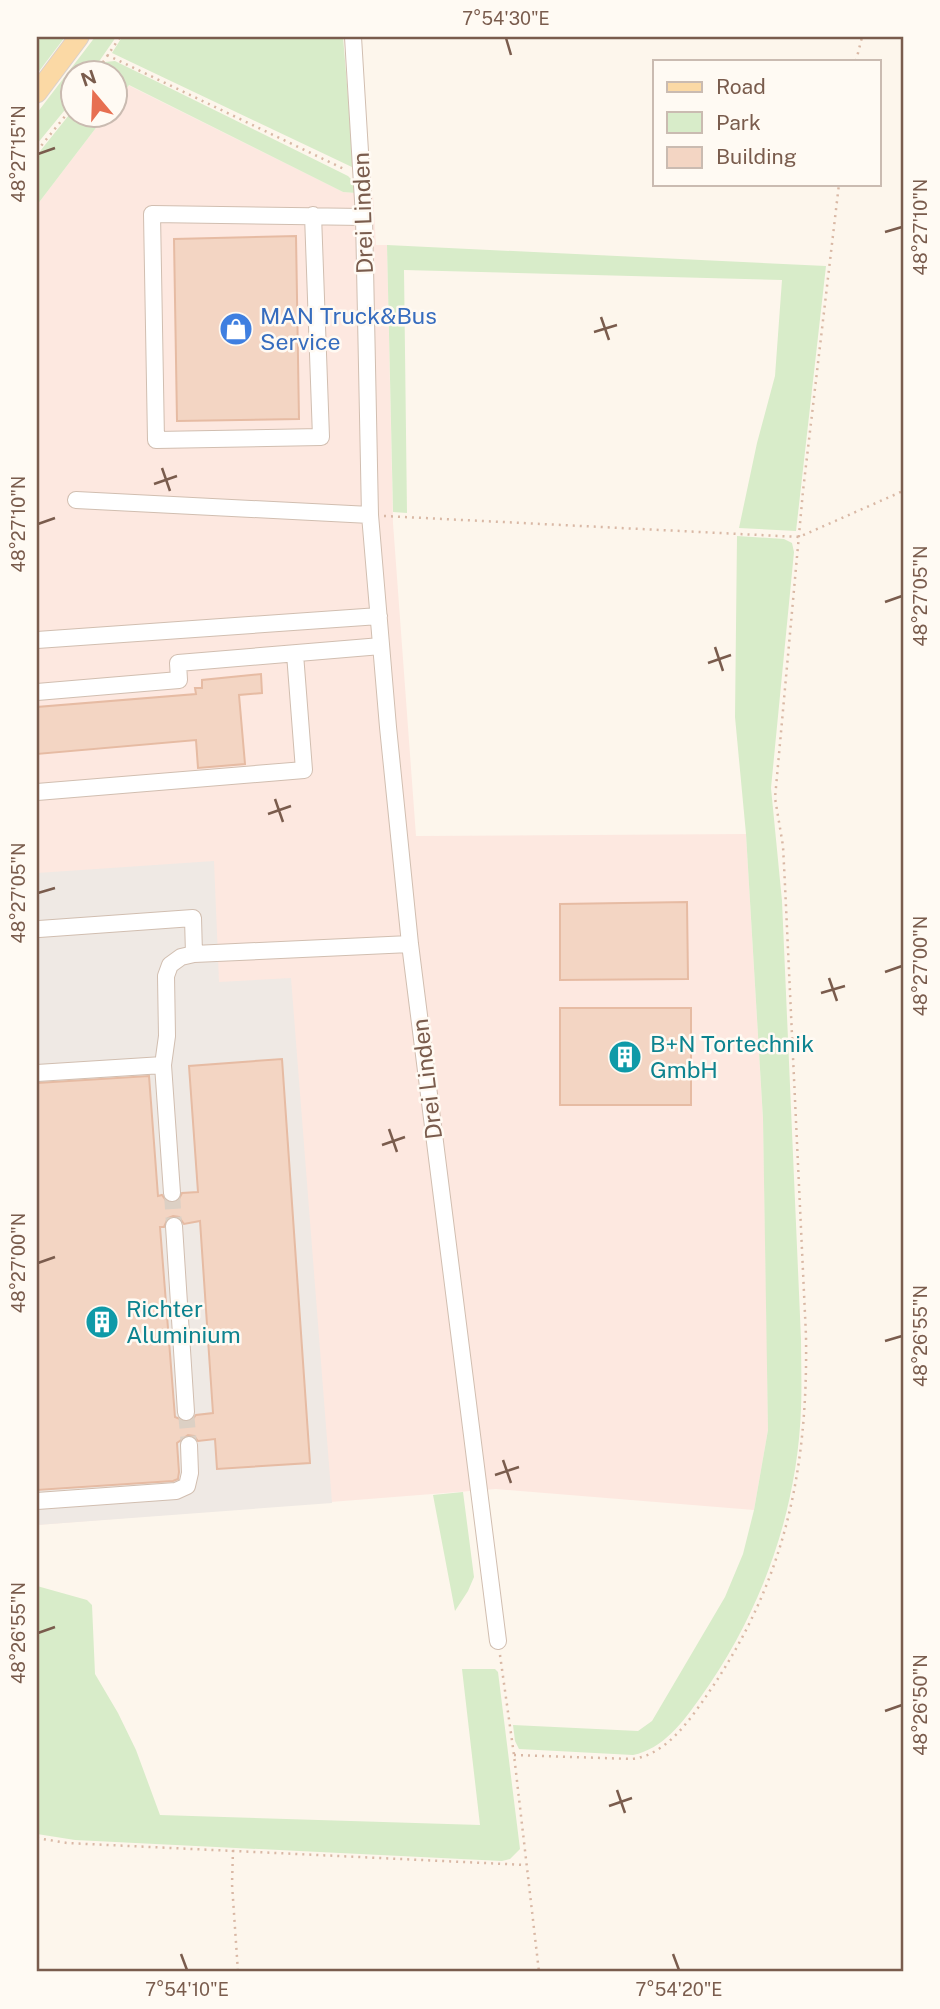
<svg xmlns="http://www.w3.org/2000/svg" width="940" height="2009" font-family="'Public Sans',sans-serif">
<rect width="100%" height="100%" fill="#fdf6ec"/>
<!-- commercial -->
<path fill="#fde8e0" d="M128,85L343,192L373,194L376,245H387L393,523L416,836L746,834L763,1120L767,1344L768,1430L754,1510L496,1489L37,1525V205L105,116H116V102Z"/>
<!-- industrial -->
<path fill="#efe9e4" d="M214,861L219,982L291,978L332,1503L37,1525V873Z"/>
<!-- green -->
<path fill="#d8ecc9" d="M41,37H65L37,74V44Z
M95,37H116L91,73L74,74L73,100L37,144V113Z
M122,37H343L354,168L112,53Z
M115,61L348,176L355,183L356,193L343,192L129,85L116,102V74H98L105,62Z
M73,110L74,116H105L37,205V155Z
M387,245L826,266L796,531L739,528L757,443L775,376L782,280L404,270L407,513L393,512Z
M737,536L784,539L792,543L794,552L771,788L782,901L801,1339C801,1362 802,1386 801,1409C797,1513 761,1613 700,1698C683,1722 663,1749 633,1755L519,1749L515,1741L513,1725L638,1731L652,1721L725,1597L743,1554L754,1510L768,1430L763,1119L746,834L735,717Z
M463,1492L474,1577L468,1591L455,1611L433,1495Z
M37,1586L87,1600L92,1605L95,1674L118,1713L136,1750L160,1815L480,1825L462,1669H495L498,1672L520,1849L510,1859L502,1861L75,1840L37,1834Z"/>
<!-- building -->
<path fill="#f3d5c3" stroke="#e6bba3" stroke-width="2" fill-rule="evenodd" d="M296,236L299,419L177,421L174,239Z
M261,674L262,693L239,695L245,764L198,768L196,740L37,754V707L196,694L195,688H202V680Z
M687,902L688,979L560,980V904Z
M560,1008H691V1105H560Z
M282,1059L310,1463L217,1469L215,1439L198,1441L194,1436L188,1435L177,1443L179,1472L178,1479L173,1481L37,1490V1083L149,1076L158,1196L162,1195L167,1202L173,1203L178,1201L182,1193L198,1192L189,1066ZM173,1216L179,1217L184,1224L200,1221L213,1413L196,1415L192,1420L187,1422L175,1417L160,1227H164L168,1218Z"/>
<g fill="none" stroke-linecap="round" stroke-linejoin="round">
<!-- minor-tunnel -->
<path stroke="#dcd0c4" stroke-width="16" stroke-dasharray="16 8" stroke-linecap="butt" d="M172,1193L174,1226
M186,1412L189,1445"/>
<defs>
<path id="minor" d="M353,37L364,217L370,515L388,727L410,944L498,1641
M313,215L321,437L156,440L152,214L364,217
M76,500L370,515
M37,640L379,616
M37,692L179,680L178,663L381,646
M37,792L304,770L295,654
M39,929L193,918L194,954
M37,1073L163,1065
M172,1193L163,1065L167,1036L166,976L170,965L181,957L194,954L410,944
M174,1226L186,1412
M37,1501L176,1491L187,1486L190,1473L189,1445"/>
<path id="major" d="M37,93L79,37"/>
</defs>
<!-- minor casing -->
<use href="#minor" stroke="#d1beb0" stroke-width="18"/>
<!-- major casing -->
<use href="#major" stroke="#dad1cd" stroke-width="21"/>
<!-- path -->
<path stroke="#d9b8a5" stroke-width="2.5" stroke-dasharray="2 5" stroke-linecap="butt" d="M37,39L38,37
M107,55L344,169
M856,61L862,37
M95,74L120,37
M37,151L74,105
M384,516L799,537L903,491
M500,1655L514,1755L539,1972
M514,1755L632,1759C666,1755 689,1721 707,1695C785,1582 808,1471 806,1336L785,885L783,846L775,798L803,491L839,184
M37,1838L67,1843L526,1865
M233,1850L232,1884L238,1972"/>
<!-- minor -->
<use href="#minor" stroke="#fff" stroke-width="16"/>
<!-- major -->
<use href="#major" stroke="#fbd9a5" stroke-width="19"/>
</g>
<!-- ticks -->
<path fill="none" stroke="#7a5c4d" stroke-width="2.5" d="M506,38L511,55M38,154L55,148M885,232L902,227M601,317L609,340M594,332L617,325M162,468L170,491M154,484L177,476M38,524L55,518M885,602L902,596M715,647L723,671M708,663L731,655M275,799L283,822M268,814L291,806M38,893L55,888M885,972L902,966M829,978L837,1001M821,993L845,986M389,1129L397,1152M382,1145L405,1137M38,1263L55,1257M885,1341L902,1336M503,1460L511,1483M495,1475L519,1467M38,1633L55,1627M885,1711L902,1705M617,1790L625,1813M609,1806L632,1798M181,1954L187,1970M673,1954L679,1970"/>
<!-- icons -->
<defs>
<symbol id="shop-disc" viewBox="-11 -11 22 22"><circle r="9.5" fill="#3f7fe0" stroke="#fffaf3"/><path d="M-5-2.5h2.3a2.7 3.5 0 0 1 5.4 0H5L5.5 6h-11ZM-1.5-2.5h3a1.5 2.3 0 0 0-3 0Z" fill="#fff"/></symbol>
<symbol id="building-disc" viewBox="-11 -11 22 22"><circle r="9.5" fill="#0f9aa8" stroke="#fffaf3"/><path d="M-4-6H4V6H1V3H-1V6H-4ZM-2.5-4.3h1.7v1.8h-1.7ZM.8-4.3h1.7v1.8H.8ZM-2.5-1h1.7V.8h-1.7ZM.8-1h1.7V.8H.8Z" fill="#fff"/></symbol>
</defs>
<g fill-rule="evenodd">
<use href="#shop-disc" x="217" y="310" width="38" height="38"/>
<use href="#building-disc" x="606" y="1038" width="38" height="38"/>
<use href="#building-disc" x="83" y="1303" width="38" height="38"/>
</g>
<g text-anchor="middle" stroke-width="5" stroke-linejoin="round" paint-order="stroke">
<!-- street labels -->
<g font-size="23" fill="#7a5c4d" stroke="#fffaf3">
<text transform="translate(363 213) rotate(-92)" y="8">Drei Linden</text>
<text transform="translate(427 1079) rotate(-97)" y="8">Drei Linden</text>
</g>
<!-- shop labels -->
<g font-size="23" fill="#366cbe" stroke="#fffaf3" text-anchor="start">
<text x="260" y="324">MAN Truck&amp;Bus<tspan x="260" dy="26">Service</tspan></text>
</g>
<!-- culture labels -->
<g font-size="23" fill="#0d838f" stroke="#fffaf3" text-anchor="start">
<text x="650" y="1052">B+N Tortechnik<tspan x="650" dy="26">GmbH</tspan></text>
<text x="126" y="1317">Richter<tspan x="126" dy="26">Aluminium</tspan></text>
</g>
</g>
<!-- border -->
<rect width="940" height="2009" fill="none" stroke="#fffaf3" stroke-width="77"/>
<!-- legend -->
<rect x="653" y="60" width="228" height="126" fill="#fffaf3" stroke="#cabbb1" stroke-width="2"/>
<rect x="667" y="82" width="35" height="10" fill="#fbd9a5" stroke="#cabbb1" stroke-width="2"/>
<text x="716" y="94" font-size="21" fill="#7a5c4d">Road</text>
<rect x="667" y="112" width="35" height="21" fill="#d8ecc9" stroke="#cabbb1" stroke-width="2"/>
<text x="716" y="130" font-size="21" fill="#7a5c4d">Park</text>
<rect x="667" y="147" width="35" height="21" fill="#f3d5c3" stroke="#cabbb1" stroke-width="2"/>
<text x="716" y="164" font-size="21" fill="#7a5c4d">Building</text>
<!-- north arrow -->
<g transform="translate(94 94) rotate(341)"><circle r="33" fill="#fffaf3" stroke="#cabbb1" stroke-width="2"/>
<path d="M0-5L12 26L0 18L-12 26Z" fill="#e76f51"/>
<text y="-10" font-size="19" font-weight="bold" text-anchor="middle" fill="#7a5c4d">N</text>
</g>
<rect x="38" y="38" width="864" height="1932" fill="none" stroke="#7a5c4d" stroke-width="2.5"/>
<g font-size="18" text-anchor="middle" fill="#7a5c4d">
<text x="506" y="25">7°54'30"E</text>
<text transform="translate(19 154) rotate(-90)" y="6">48°27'15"N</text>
<text transform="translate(921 227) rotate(-90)" y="6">48°27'10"N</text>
<text transform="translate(19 524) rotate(-90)" y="6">48°27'10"N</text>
<text transform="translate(921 596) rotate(-90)" y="6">48°27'05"N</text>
<text transform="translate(19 893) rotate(-90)" y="6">48°27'05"N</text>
<text transform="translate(921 966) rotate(-90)" y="6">48°27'00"N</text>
<text transform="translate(19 1263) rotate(-90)" y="6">48°27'00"N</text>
<text transform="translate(921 1336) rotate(-90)" y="6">48°26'55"N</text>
<text transform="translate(19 1633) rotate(-90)" y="6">48°26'55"N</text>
<text transform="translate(921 1705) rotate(-90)" y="6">48°26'50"N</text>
<text x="187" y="1996">7°54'10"E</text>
<text x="679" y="1996">7°54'20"E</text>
</g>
</svg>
